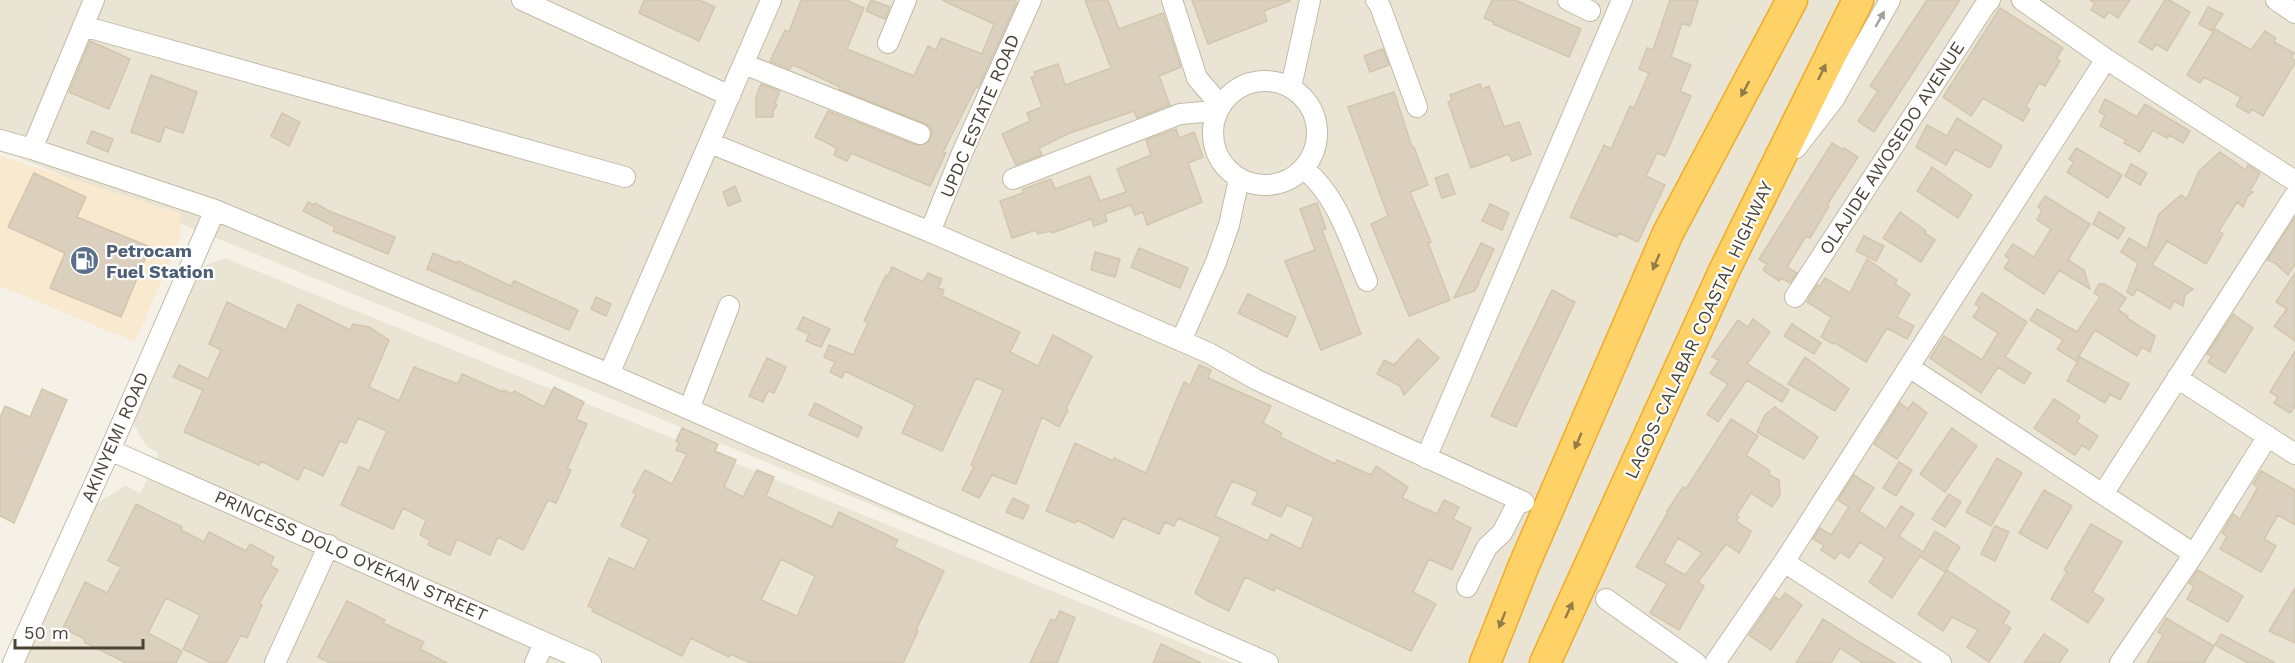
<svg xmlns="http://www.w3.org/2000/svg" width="2295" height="663" font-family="'Work Sans',sans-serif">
<rect width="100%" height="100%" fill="#f5f1e6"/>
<!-- residential -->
<path fill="#eae4d4" d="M0,0H2295V663H1260L0,150Z
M225,258L1231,663H20L89,508L125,486L140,493L153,469L158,453L146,446L129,416L196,269Z"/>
<!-- commercial -->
<path fill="#f9e9cf" d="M0,156L180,213L181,236L135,342L0,286Z"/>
<!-- building -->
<path fill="#dbd0bd" stroke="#d3c6ad" stroke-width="1.5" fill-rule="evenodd" d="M644,0H699L715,7L699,41L639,13Z
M801,0H846L864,8L847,49L914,76L928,46L936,50L941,38L982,54L994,24L942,0H1013L1017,2L978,88L976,87L943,152L946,153L930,186L851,153L847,161L834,155L837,148L815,137L828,111L916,145L928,143L932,133L930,127L924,123L839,89L840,87L800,68L792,65L790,69L770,61L785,30L789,32Z
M871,0L890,7L885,19L866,11Z
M1085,0H1108L1119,29L1163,13L1181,67L1159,76L1170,105L1137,118L1134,111L1070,133L1039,148L1042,155L1016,165L1002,134L1030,121L1027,113L1042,107L1031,77L1036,76L1034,72L1058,64L1065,85L1111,68Z
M1192,0H1290V1L1264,11L1267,21L1208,44Z
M1492,0H1515L1581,29L1569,57L1493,24L1494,22L1484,18Z
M1670,0H1698L1690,26L1682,23L1671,57L1691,65L1680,91L1691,96L1665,156L1657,153L1646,176L1665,185L1638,242L1619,233L1617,237L1570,217L1604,145L1611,149L1630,106L1634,108L1649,73L1639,69L1647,48L1653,50Z
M1927,0H1960L1874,132L1858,121L1878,91L1870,86Z
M2090,0H2130L2118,18L2109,12L2104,18L2091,10L2095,3Z
M2165,0H2169L2190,12L2167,51L2156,44L2152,50L2139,42Z
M2208,7L2223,14L2212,31L2199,24Z
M2000,8L2063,48L2056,59L2060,61L2045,86L2039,83L2026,107L2030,109L2023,121L1983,98L1971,116L1943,97Z
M2215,29L2251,50L2265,31L2276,38L2274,42L2294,53L2291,58L2295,60V63L2263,116L2252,109L2249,113L2236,106L2241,97L2217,84L2204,77L2200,83L2187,75Z
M90,41L130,59L109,109L69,92Z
M1383,49L1389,65L1370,72L1364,56Z
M151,75L197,92L183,133L165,127L160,142L131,132Z
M761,84L780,91L775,103L777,105L773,111V117H756V97Z
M1480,84L1482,89L1489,86L1504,127L1519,122L1531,154L1512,161L1509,154L1471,168L1448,102L1452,100L1450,95Z
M1394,92L1412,147H1414L1428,185L1410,192L1431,242L1428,243L1450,300L1409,316L1371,224L1388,216L1348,107Z
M2105,99L2137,117L2145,104L2190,131L2183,143L2169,135L2167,138L2153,130L2140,152L2124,143L2126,140L2100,126L2105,115L2099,112Z
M282,113L300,122L289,146L271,136Z
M1957,118L2002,146L1990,168L1955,149L1946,165L1916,147L1927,125L1947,136Z
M1176,129L1179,138L1194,132L1203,157L1188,163L1202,202L1147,225L1143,212L1135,215L1131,205L1105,214L1107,221L1094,226L1091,219L1052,233L1051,231L1038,234L1036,230L1012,238L1000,201L1023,193V189L1051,179L1055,189L1090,176L1100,201L1126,192L1117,169L1151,155L1146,140Z
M92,131L113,139L108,152L87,143Z
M1832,143L1843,150L1844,148L1858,157L1827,205L1829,206L1810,238L1806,236L1787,267L1797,273L1790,283L1781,278L1779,281L1763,270L1767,264L1759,259Z
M2076,148L2122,175L2108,198L2067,172L2074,162L2069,159Z
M2220,152L2246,170L2248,165L2260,173L2250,191L2253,192L2247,197L2243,207L2237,202L2219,231L2223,234L2206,264L2167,241L2152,265L2193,289L2185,295L2183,306L2174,301L2170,309L2137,289L2133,296L2127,292L2138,263L2121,252L2129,238L2147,249L2159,214L2181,195L2187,199L2199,171Z
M2131,164L2147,173L2140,185L2125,176Z
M1932,167L1972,195L1958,218L1917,191Z
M34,173L86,197L77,217L150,247L121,317L50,288L65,253L8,227Z
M1448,174L1455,194L1442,198L1435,178Z
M735,186L741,201L728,206L723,192Z
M2045,196L2090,224L2068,260L2084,270L2090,289L2059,270L2044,294L2004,268L2010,259L2005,256L2013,244L2034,257L2051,229L2037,220L2042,210L2038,207Z
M308,202L314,205L315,203L329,211L395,237L388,254L333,231L335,227L303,211Z
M1317,203L1326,229L1322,230L1361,334L1321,350L1285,261L1315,250L1300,209Z
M1490,204L1509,213L1502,230L1482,221Z
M1900,212L1926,231L1925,233L1935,240L1921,262L1883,238Z
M2099,212L2125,228L2118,239L2093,224Z
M2295,217V264L2288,275L2275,263L2267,260Z
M1864,236L1884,246L1876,261L1856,251Z
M1481,243L1494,249L1478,283L1479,284L1474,291L1454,298Z
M1139,248L1188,268L1180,288L1131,267Z
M1095,252L1120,259L1115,277L1091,270Z
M433,253L457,263L458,261L511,286L514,281L578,310L569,330L427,269Z
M1867,259L1897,280L1895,284L1910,294L1897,317L1914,326L1907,339L1887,328L1866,362L1835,343L1833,344L1821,337L1831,317L1807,302L1817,285L1820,286L1825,278L1850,293Z
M892,267L923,282L928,273L942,279L938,288L944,290L942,296L1020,332L1010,352L1038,366L1053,335L1092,356L1066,409L1068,410L1059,427L1042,417L1016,484L992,475L979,498L962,490L974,467L971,465L1003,390L976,378L942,451L902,433L915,405L845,371L842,378L830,372L835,362L824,357L829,345L853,355L868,323L864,321L886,275L888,276Z
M2295,273V341L2274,326L2287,309L2276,302Z
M2099,284H2105L2126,298L2118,310L2128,316L2127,318L2155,336L2150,352L2142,347L2137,356L2095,330L2076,361L2057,349L2063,340L2030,320L2037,309L2077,332L2100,297L2094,293Z
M1552,290L1575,302L1516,427L1491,416Z
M1982,293L2027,322L2005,357L2031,373L2024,384L1998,367L1981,393L1930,358L1944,336L1982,360L1998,333L1973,317L1980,307L1975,304Z
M1248,294L1296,317L1287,337L1238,313Z
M596,297L611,304L606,316L591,309Z
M227,302L286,330L298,304L350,330L353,324L369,327L389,340L369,387L399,401L414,367L458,384L462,374L503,392L504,390L512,394L514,391L544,407L554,387L584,402L576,419L587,424L567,469L571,470L556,503L548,500L523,550L498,537L490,555L457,539L450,555L428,545L430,540L420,535L426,520L403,508L393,529L341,505L359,466L369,471L387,431L358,418L346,443L340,441L323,476L304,467L298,480L261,461L259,465L184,432L203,390L173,377L179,365L208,379L221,350L209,344Z
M2233,314L2253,328L2225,373L2208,362L2212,356L2207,354Z
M803,317L830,329L821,347L806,341L809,334L797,329Z
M1753,319L1770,332L1747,364L1789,390L1782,402L1747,380L1718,422L1707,414L1728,384L1710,373L1719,360L1712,357L1738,320L1748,327Z
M1792,324L1821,343L1814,354L1784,336Z
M1418,339L1439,358L1404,395L1400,386L1377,374L1384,360L1394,365Z
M2295,351V406L2290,413L2274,403L2278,397L2270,392Z
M1805,357L1849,389L1835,411L1788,384Z
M2080,357L2129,384L2120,400L2110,394L2105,403L2067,381Z
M767,358L786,367L774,393L768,391L763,402L749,396Z
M1199,365L1211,370L1208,378L1271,406L1263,423L1282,433L1280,437L1335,464L1337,460L1371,475L1376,466L1408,487L1402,498L1437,514L1444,500L1459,507L1453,519L1471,528L1452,570L1429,559L1413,592L1436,604L1411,651L1275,587L1274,591L1245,577L1229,611L1208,601L1195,593L1221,537L1178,518L1174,526L1165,522L1159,534L1123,518L1113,538L1077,520L1075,523L1046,511L1075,443L1113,461L1114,458L1146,473L1184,382L1190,385ZM1232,481L1258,492L1252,504L1281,517L1287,505L1314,517L1301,549L1271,534L1268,541L1215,516Z
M42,389L67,400L14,523L0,516V418L5,406L30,417Z
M2054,399L2080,416L2077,422L2098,436L2089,450L2082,445L2075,455L2034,428Z
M1913,402L1927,413L1897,459L1874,444L1900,403L1908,409Z
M815,403L862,427L858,437L809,415Z
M1775,407L1818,437L1804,459L1757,432L1765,415Z
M1731,419L1758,436L1746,455L1770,471L1768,474L1779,480L1780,495L1772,507L1751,493L1736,516L1739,517L1736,521L1751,531L1748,538L1739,553L1726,544L1698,582L1704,586L1679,630L1650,613L1667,584L1636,567L1668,512L1667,511L1683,487L1686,489ZM1678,538L1702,553L1685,575L1664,563Z
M682,428L718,444L715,451L736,460L724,487L743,497L757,470L774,477L766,496L832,527L839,512L898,540L894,547L944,571L916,630L918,631L903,663H751L730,654L729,657L691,638L682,656L592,611L593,608L588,606L609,558L634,569L649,539L621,526L636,494L633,492L645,470L672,484L687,454L676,450L679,443L676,441ZM781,559L815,576L797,616L761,600Z
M1952,428L1977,446L1945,492L1920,474Z
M1997,458L2022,473L1991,526L1966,512Z
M1899,462L1912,470L1896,496L1883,488Z
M2261,471L2295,490V525L2278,515L2264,539L2276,546L2261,572L2220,549L2227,536L2222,533L2233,514L2240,519L2258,487L2253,484Z
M1854,475L1874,488L1859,511L1886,529L1901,506L1914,514L1899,536L1923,552L1935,531L1960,547L1945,572L1920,556L1892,598L1869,582L1885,558L1860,542L1849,558L1840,552L1835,559L1821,550L1824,545L1813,539L1820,528L1831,535L1849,507L1838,500Z
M2044,490L2072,506L2047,549L2019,533Z
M1949,494L1961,502L1945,527L1932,519Z
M1013,498L1029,506L1023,519L1006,512Z
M136,504L182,527L181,530L204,542L209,532L246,551L250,544L274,557L270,565L278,570L259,604L262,605L247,638L241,635L226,663H211L183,649L200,615L166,598L148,633L182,651L176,663H126L84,642L85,639L63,628L85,582L107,593L121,567L108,561Z
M2091,524L2122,542L2092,592L2104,599L2088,623L2051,599L2067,572L2064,570Z
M1995,526L2009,532L1995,561L1981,554Z
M1947,570L2010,612L2003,623L2011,628L1989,662L1967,647L1978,630L1952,617L1943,631L1918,614Z
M2198,570L2243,596L2228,622L2187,599L2194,586L2189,583Z
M2295,588V643L2269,631Z
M1785,593L1802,605L1771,650L1749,635L1775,597L1780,600Z
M347,601L385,620L383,623L424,642L420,649L447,663H330L318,657Z
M1060,611L1075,618L1057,663H1030L1051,619L1055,621Z
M2166,618L2214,646L2204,663H2147L2163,635L2158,632Z
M1823,619L1859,642L1895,663H1863L1840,648L1831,663H1796Z
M2044,634L2068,650L2059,663H2024Z
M2221,634L2275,663H2248L2215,645Z
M1161,644L1201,663H1153Z"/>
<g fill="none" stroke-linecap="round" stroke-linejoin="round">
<defs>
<path id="minor" d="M522,0L730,96
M1172,0L1197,78L1221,106
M1376,0L1380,6L1417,107
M1568,0L1590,11
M2022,0L2106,59L2295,181
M2276,0L2295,13
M83,26L625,177
M888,43L906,0
M744,64L920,134
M1213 133a52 52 0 1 1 104 0a52 52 0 1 1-104 0Z
M1291,87L1310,0
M0,140L32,149L215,210L609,374L1268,663
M710,143L928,231L1209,353L1257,380L1524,502
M1796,148L1834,99L1890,0
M32,149L94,0
M1304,169C1338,196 1350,242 1367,281
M1013,179L1180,114L1203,112L1217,114
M928,231L934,222L962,153L1031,0
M1795,297L1984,7L1990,0
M1181,341L1216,262L1229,225L1239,179
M1909,367L2194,554
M609,374L771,0
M2177,378L2295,454
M689,409L729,306
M110,450L591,663
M1426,458L1622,0
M2103,494L2295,195
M1784,562L1941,663
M1467,587L1487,547L1502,533L1519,500
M1606,599L1696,663
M13,663L110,450L215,210
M275,663L329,545
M535,663L544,643
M1715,663L1784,562L2106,59
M2120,663L2194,554L2268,436"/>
<path id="highway" d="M1485,663L1524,565L1668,233L1792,0
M1545,663L1724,271L1858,0"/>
</defs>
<!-- minor casing -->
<use href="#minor" stroke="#c2baa8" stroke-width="22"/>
<!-- highway casing -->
<use href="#highway" stroke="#eeac27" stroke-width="33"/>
<!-- minor -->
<use href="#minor" stroke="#fff" stroke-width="20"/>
<!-- highway -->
<use href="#highway" stroke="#ffd267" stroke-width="30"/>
</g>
<!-- one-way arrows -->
<defs><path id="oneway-solid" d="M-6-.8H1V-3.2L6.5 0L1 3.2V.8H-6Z" transform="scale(1.5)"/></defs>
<use fill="#a4a09a" href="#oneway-solid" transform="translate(1880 19) rotate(-60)"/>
<g fill="#927c49">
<use href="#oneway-solid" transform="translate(1822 72) rotate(-64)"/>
<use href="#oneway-solid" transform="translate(1745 89) rotate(118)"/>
<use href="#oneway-solid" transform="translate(1656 262) rotate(113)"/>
<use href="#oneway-solid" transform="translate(1578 441) rotate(113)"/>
<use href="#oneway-solid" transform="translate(1569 610) rotate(-65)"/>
<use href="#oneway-solid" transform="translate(1502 620) rotate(112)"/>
</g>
<!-- icons -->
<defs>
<symbol id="fuel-disc" viewBox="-11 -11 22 22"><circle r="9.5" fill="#5c6f8a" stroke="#fff"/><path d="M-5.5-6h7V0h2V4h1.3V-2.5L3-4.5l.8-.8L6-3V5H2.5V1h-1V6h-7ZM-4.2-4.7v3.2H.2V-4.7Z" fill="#fff"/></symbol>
</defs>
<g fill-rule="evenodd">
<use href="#fuel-disc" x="68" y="244" width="33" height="33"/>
</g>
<g text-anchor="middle" stroke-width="4.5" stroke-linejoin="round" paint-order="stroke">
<!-- street labels -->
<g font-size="18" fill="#494235" stroke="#fff">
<text transform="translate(980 116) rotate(-67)" y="6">UPDC ESTATE ROAD</text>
<text transform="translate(1892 148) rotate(-57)" y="6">OLAJIDE AWOSEDO AVENUE</text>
<text transform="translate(1699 330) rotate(-65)" y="6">LAGOS-CALABAR COASTAL HIGHWAY</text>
<text transform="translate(115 437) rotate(-66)" y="6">AKINYEMI ROAD</text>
<text transform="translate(351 556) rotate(24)" y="6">PRINCESS DOLO OYEKAN STREET</text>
</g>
<!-- service labels -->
<g font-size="18" font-weight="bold" fill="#4e5e75" stroke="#fff" text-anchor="start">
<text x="106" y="257">Petrocam<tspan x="106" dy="21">Fuel Station</tspan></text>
</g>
</g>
<!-- scale -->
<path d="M15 639v9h128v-9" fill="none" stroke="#494235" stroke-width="3"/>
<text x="24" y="639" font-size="18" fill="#494235" stroke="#ffffff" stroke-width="4.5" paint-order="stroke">50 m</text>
</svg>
